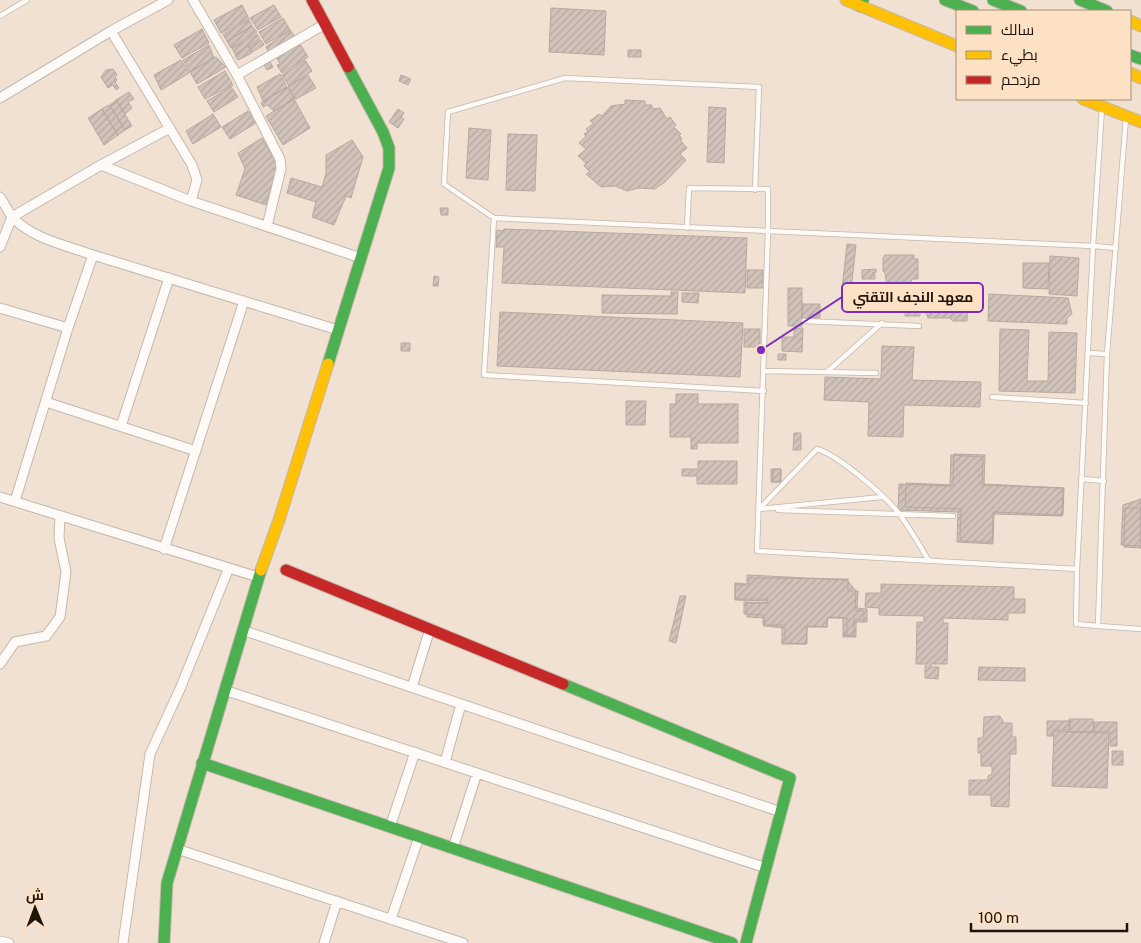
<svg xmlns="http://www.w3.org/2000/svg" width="1141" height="943" font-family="'Public Sans',Cairo,sans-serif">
<defs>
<pattern id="building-hatch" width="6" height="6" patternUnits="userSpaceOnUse" patternTransform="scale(1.25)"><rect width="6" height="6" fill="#d1c3ba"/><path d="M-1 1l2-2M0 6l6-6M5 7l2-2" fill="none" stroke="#b3a79f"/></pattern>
</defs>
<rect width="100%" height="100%" fill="#f0e1d2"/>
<!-- building -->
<path fill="url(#building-hatch)" stroke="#b7a9a0" d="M242,5L249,19L221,33L214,20Z
M274,5L281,17L258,30L250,18Z
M551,8L606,11L604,55L549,52Z
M283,18L290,30L266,44L259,32Z
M249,20L252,26L227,41L223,34Z
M252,26L257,32L231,48L227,41Z
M202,29L209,43L182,58L174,45Z
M290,30L295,37L269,53L266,47Z
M257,34L260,39L235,54L232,48Z
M261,40L264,45L252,52L249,47Z
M300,44L308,57L282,73L277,65L280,64L277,58Z
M209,45L214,58L190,72L183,60Z
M248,46L252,53L238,60L235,55Z
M628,50H641V57H628Z
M216,57L226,67L197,84L190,72Z
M181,60L189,73L161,90L154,75Z
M305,60L312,71L289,86L282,75Z
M270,62L273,67L267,70L264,65Z
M113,69L117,75L115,77L117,80L115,82L119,88L116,90L113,85L108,88L101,77L106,70Z
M225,71L233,85L205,99L198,87Z
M280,74L287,87L263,101L257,87Z
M308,75L316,88L296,99L288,87Z
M401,75L411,79L408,85L399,81Z
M231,87L238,97L214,112L207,101Z
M287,87L295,99L274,111L267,105L263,107L261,103Z
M129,92L134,99L128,102L132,108L125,114L116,100Z
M294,99L310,128L283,145L266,116Z
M116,100L132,126L125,130L110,105Z
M625,100L645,101V105H652V109L660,108L667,119L670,117L676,125L674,127L681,134L679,135L682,139L680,140L687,148L680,154L686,160L665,182L655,189L639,188L627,191L615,186L601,187L586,174L590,172L584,166L586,163L578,156L586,149L579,143L586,136L584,134L588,132L586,129L594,123L590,121L599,114L602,116L611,106L625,104Z
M109,105L125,130L118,135L102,109Z
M709,107L726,108L724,163L707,162Z
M102,109L118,135L104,145L88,118Z
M398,109L404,113L401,117L404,119L398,128L389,122Z
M248,111L256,123L230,139L222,127Z
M213,114L221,127L193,144L186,131Z
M469,128L491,130L488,180L466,178Z
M508,134L537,135L535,191L506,190Z
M262,138L278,165L266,205L236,195L245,169L238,153Z
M352,140L363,157L351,198L346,196L334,225L312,217L316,202L287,193L291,178L322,187L326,173V155Z
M440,208H448V215H441Z
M504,229L747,238L745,293L502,283L504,247H496L497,230L503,231Z
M847,244L856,245L851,290L842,289Z
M885,255H914V259H918V279H913L902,290H893L887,286L885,273L883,271V258Z
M1050,256L1079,258L1077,296L1049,294Z
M1023,263H1049L1048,289L1023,288Z
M876,269V273H872L875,275V279H862V270Z
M747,270H763V288H747Z
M434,276L439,277L438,286H433Z
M788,288H802V326H788Z
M930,288L968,290L967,321H953L950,318H928L923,306L930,304Z
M671,292H678L677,314L602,313V295L671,296Z
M682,293H699L698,303L682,302Z
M989,294L1068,298L1072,314L1067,318V324L988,321Z
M802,304H820V318H802Z
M905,307H920V316H905Z
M500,312L743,323L740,377L497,366Z
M794,328H803L802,352L782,351V337H794Z
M744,329H760V347H744Z
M1000,329L1029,330L1027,381H1048L1049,332L1077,333L1075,393L999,391Z
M401,343H410V351H401Z
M882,346L914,347L912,380L981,382L980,407L904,405L903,437L868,436L869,402L824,400L825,377L881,379Z
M778,354H786V360H778Z
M676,394H698V404H738V443H697V449H691V437H670V404H676Z
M626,401H646L645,425H626Z
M794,433H801V450H793Z
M954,454L985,455L984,484L1064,488L1063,515L993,512L992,542L960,541L961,509L905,507L906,483L953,485Z
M951,455L983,457L982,485L1063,488L1062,516L994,514L993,544L957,542L958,512L898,510L899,484L950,486Z
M698,461H737V484H697V476H682V469H698Z
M771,469H781L780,482H771Z
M773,469H781V482H773Z
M1141,499V546L1121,545L1123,505Z
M1125,508H1141V548L1124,547Z
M747,575L847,580L856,591L855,610L864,611V620L854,619V636L843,635H847V618L828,617L827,627L807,626L806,644L782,643V639H785V628L764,626L765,618L747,617V603H767V601L735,600V583L747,584Z
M749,578L848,579V591H858L857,608L867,609V622H856V637H843V618H827V627H807V644H782V625H763V615L744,614V602L768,603V599H735V585H749Z
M881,584L1014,587V599H1025V613H1008V620L943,618V623H948L947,664H931V667H939L938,679L925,678V666L927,664H916L917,622H924V616L879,615V608L865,607L866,593H881Z
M680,596H686L676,643L669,641Z
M979,667L1025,668V681L978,680Z
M1000,716L1004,723H1012V737H1016V754H1010L1009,807L991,806V795H969V780H988V776L992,774V766H981V753H978V738H983L984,717Z
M1069,719H1093L1094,732H1069Z
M1047,721H1070V730H1053V736H1047Z
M1094,722H1117V746H1110V732H1094Z
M1054,731L1109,733L1107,788L1052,786Z
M1112,751H1123V765H1112Z"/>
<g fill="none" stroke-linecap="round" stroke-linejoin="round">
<defs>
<path id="lane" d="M0,16L27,0
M1102,108L1093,246L1077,569L757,551L768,231L1093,246L1116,248
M1126,118L1107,354L1098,626L1141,629
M494,218L444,184L448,112L565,78L759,87L755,190
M687,228L689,188L768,189V231L494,218L484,375L764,391
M804,321L919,326
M1089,353L1107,354
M765,371L876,373
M828,371L882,323
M992,397L1086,403
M1083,479L1104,481
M882,497L759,509L817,449C838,455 887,497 900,515C911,530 920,546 929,561
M778,510L953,516
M1077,569L1076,624L1098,626"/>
<path id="street" d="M193,0L237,75L280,159L281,169L267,226
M111,31L192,165L197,180L191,201L361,258
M237,75L325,24
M0,98L111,31L168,0
M101,165L170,128
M0,197L12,217L101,165L191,201
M0,247L12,217C33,239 65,245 93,255
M0,308L68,328L93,255L338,330
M46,402L196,451
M121,426L169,278
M0,497L258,577
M15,501L68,328
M164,549L244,301
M242,630L781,812
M0,664L15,642L46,636L60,617L66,572L59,538L60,516
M412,687L430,629
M224,690L766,868
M445,762L461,704
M390,827L415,752
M453,848L477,773
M177,849L463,943
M391,919L419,837
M0,941L9,943
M123,943L150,754L180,689L228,570
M324,943L337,901"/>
<path id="fast" d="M945,0L973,11
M993,0L1021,11
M1080,0L1107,11
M860,6L863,0
M1130,55L1141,59
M328,364L389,168V148L383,132L348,67
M563,684L790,778L746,943
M202,763L732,943
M164,943L167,883L261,570"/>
<path id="slow" d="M846,0L957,46
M1130,21L1141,26
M1130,73L1141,78
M1083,99L1141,122
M261,570L279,520L328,364"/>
<path id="jam" d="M312,0L348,67
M286,570L563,684"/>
</defs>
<!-- lane casing -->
<use href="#lane" stroke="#c4b8ac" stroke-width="6"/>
<!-- street casing -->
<use href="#street" stroke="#c4b8ac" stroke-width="11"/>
<!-- fast casing -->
<use href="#fast" stroke="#c4b8ac" stroke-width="13"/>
<!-- slow casing -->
<use href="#slow" stroke="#c4b8ac" stroke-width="13"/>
<!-- jam casing -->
<use href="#jam" stroke="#c4b8ac" stroke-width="13"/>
<!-- lane -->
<use href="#lane" stroke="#fdfaf8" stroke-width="4.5"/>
<!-- street -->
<use href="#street" stroke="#fdfaf8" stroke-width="9"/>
<!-- fast -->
<use href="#fast" stroke="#4caf50" stroke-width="11"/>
<!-- slow -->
<use href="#slow" stroke="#ffc107" stroke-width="11"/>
<!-- jam -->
<use href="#jam" stroke="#c62828" stroke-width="11"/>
</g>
<!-- callouts -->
<path fill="none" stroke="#7b2cbf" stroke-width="2" d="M761 350L842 297"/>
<circle fill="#7b2cbf" stroke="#fde1c5" stroke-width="2" cx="761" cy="350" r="5"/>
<rect fill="#fde1c5" stroke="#7b2cbf" stroke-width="2" x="842" y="283" width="141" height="29" rx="5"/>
<g font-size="14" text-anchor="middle" font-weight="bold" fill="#1e140a">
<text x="913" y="302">معهد النجف التقني</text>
</g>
<!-- legend -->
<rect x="956" y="10" width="175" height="90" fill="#fde1c5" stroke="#a48f7a"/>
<rect x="966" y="26" width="25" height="8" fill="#4caf50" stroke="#a48f7a"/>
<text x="1001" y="35" font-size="15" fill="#1e140a">سالك</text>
<rect x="966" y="51" width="25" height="8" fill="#ffc107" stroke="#a48f7a"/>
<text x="1001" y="60" font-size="15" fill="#1e140a">بطيء</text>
<rect x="966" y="76" width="25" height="8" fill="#c62828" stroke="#a48f7a"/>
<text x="1001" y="85" font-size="15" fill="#1e140a">مزدحم</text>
<!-- north arrow -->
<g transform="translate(35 908) rotate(359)" stroke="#fde1c5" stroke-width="4" paint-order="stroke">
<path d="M0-4L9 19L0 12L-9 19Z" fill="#1e140a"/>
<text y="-8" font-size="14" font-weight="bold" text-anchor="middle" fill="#1e140a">ش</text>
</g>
<!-- scale -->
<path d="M971 923v8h156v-8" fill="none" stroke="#1e140a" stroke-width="2.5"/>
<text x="978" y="923" font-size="15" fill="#1e140a" stroke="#fde1c5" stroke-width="4" paint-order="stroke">100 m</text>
</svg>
